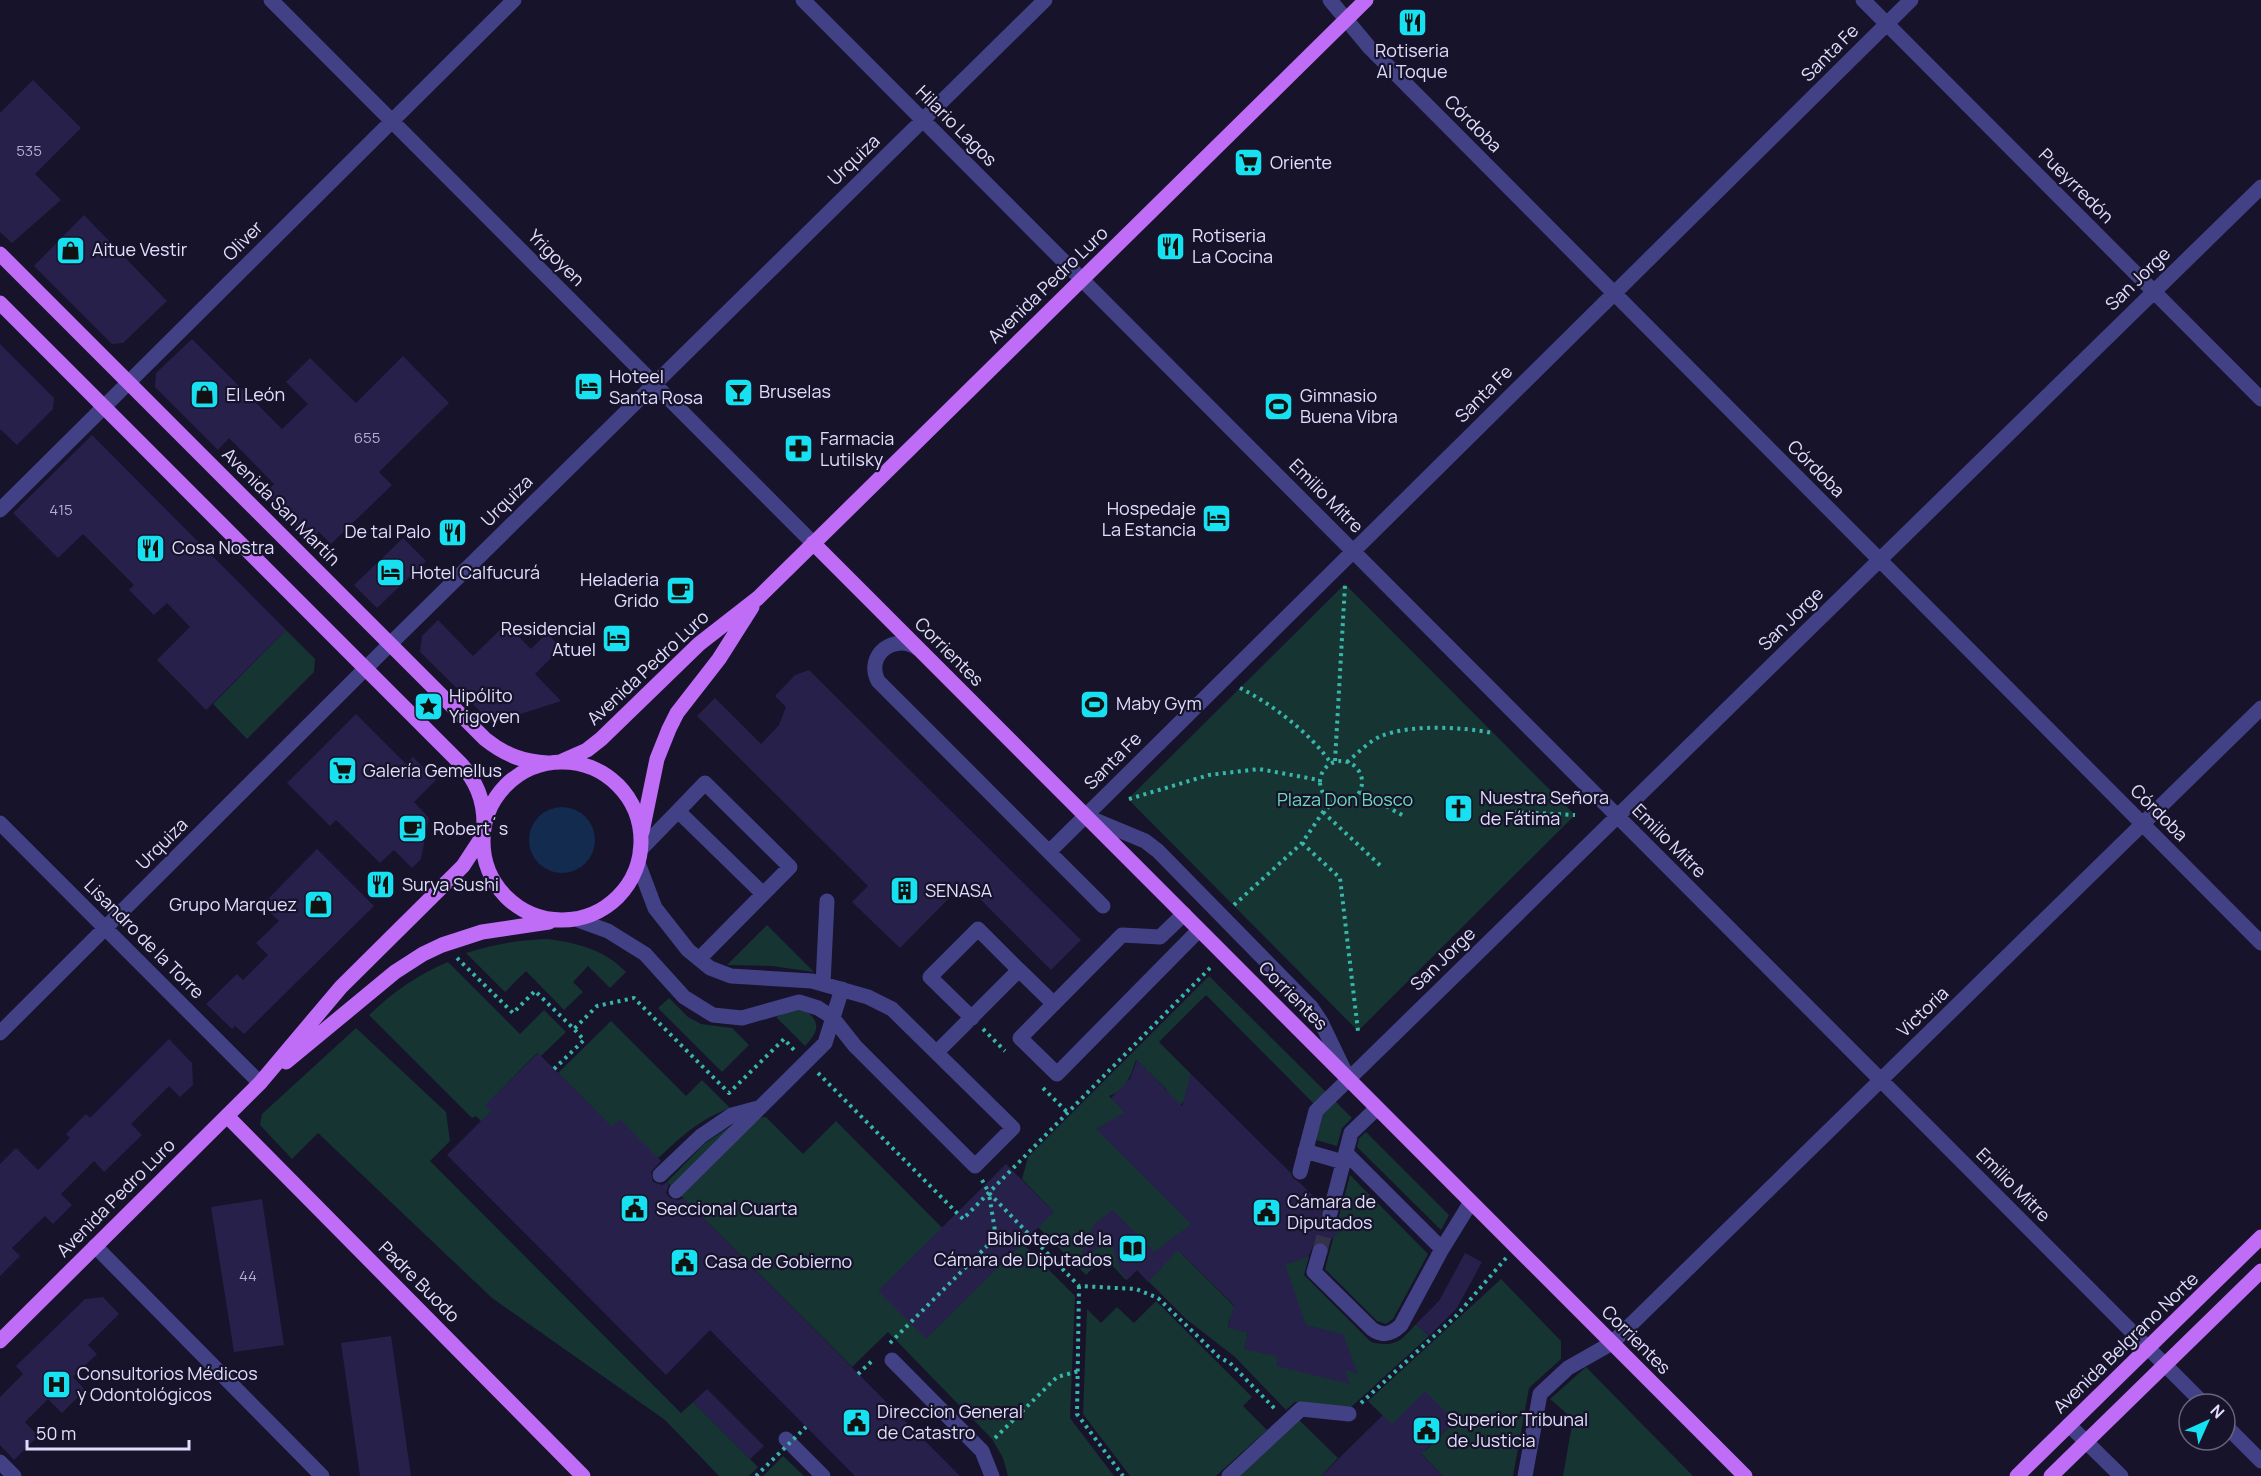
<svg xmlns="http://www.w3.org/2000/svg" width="2261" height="1476" font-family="Manrope,sans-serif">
<rect width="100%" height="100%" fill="#16132a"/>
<!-- green -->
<path fill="#163432" d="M1345,584L1575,815L1358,1031L1128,799Z
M286,630L315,659L314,672L247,739L213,704Z
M767,925L814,972L772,966L727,965Z
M547,939C577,943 604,949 626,972L610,988L588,966L573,982L583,992L564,1010L526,971L505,992L466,953C494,944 519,940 547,939Z
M448,962L520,1034L544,1010L566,1032L541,1056L537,1053L486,1105L605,1226L589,1230L476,1116L472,1118L369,1015C393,992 417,975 448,962Z
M1209,976L1326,1092L1314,1104L1206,995L1159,1042L1191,1074L1188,1086L1193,1092L1173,1112L1164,1103L1167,1090L1136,1060C1131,1076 1126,1090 1109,1096L1222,1209L1180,1252L1249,1321L1247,1323L1230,1318L1228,1327L1248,1333L1244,1349L1254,1335L1229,1239L1291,1240L1309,1257L1304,1275L1371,1342C1395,1348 1401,1341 1416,1324L1429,1336L1351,1407L1295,1402L1286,1410L1235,1357L1186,1319L1137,1270L1126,1280L1104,1257L1086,1275L1038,1227L1053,1211L1022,1179L1028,1157Z
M669,998L688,1017L701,1024L732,1028L749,1045L722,1072L658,1008Z
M793,1009L805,1010C822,1023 818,1032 805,1046L776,1017Z
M611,1021L686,1096L702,1080L730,1108C694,1122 678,1140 650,1166L558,1073Z
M356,1028L446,1112L450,1141L430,1161L681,1413L693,1402L758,1467L749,1476H719L665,1420L492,1298L318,1133L292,1159L260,1125L262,1114Z
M1335,1101L1352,1118L1342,1128L1337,1146L1316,1140L1323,1113Z
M766,1117L803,1154L836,1121L989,1275L1022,1243L1075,1296L1070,1418L1114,1476H1008L1003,1458L992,1439L888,1332L852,1367L667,1182L704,1144L741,1119Z
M1366,1132L1449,1215L1441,1230L1357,1147L1359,1138Z
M1350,1175L1428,1254L1393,1319L1386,1324L1377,1321L1325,1269Z
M1501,1279L1561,1341V1359L1529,1388L1513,1476H1443L1409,1441L1412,1438L1425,1451L1455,1421L1402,1435L1368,1401Z
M1156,1301L1252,1397L1243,1406L1267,1430L1216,1476H1130L1083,1414L1087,1309L1101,1323L1117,1307L1134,1323Z
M1586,1367L1693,1476H1563L1573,1419L1550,1399Z
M1298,1419L1338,1458L1321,1476H1238Z
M783,1456L804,1476H763Z"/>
<!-- water -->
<path fill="#132b4e" d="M529 840a33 33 0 1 1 66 0a33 33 0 1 1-66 0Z"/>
<!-- building -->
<path fill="#27204a" d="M33,80L81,128L35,174L61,200L12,243L0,232V113Z
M84,215L167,301L123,343L112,344L34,266Z
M192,339L282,429L308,404L286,382L310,358L356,403L403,356L449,403L379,472L392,485L331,544L319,532L310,541L263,495L274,484L229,438L218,450L155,387L156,373Z
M0,344L54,398L53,409L17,445L0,429Z
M92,435L286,630L206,710L157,660L190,627L167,603L154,615L129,590L134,585L83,534L58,558L13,513Z
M403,538L426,561L377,608L354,585Z
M438,620L473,656L506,624L531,649L547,633L561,648L535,674L561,701L492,723L420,652L422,636Z
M809,670L1081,940L1051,970L964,883L900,948L852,902L868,886L697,716L715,698L761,744L779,725L786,707L775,696L795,675Z
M356,714L406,764L413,757L436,780L414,802L429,818L421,859L412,868L394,850L380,863L336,820L330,826L287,783Z
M317,849L374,906L244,1034L235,1026L232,1029L206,1004L237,974L243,980L268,955L256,943L279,921L262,905Z
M169,1039L192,1063L193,1085L180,1097L169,1086L131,1124L142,1135L104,1172L94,1161L61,1194L72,1205L53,1224L45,1216L12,1248L20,1256L0,1276V1164L16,1148L38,1170L70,1138L66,1134L86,1114L90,1118Z
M538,1053L612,1127L620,1119L661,1161L651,1172L653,1182L662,1185L667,1182L669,1184L666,1193L670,1198L678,1200L683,1198L960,1476H855L710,1330L666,1375L447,1155L491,1111L485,1105Z
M1137,1060L1182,1106L1191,1074L1291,1173L1293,1178L1299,1182L1322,1205L1321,1215L1323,1219L1328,1222L1337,1220L1344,1226L1327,1244L1318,1241L1314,1244L1308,1257L1285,1265L1306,1325L1343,1334L1358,1374L1345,1370L1350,1384L1276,1366L1278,1357L1244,1349L1248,1333L1228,1328L1234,1305L1178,1250L1148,1282L1137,1270L1127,1280L1120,1269L1110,1239L1078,1263L1094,1224L1113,1210L1154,1252L1191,1224L1096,1129L1125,1112L1111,1098L1130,1079Z
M1006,1164L1054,1212L926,1339L878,1291Z
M262,1199L284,1345L234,1352L211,1207Z
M1465,1253L1482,1262L1457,1308L1429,1336L1416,1324L1439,1301Z
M103,1297L119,1314L88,1345L97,1354L73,1377L85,1390L62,1413L48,1399L25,1422L38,1436L14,1460L0,1445V1397L23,1374L16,1366L85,1299Z
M391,1336L411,1476H360L341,1343Z
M707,1389L764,1446L750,1459L693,1402Z
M1425,1391L1455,1421L1421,1454L1443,1476H1321L1383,1415L1392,1424Z"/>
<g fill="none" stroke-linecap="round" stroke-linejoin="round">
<!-- minor-tunnel -->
<path stroke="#34314a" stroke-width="15" stroke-dasharray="15 8" stroke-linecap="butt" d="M1320,1251L1330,1213"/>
<!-- path -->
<path stroke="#39b6ab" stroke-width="4" stroke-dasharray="3 4.5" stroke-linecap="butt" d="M1240,688C1272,704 1310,733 1331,763
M1320 782a21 21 0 1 1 42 0a21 21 0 1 1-42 0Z
M1335,761L1345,585
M1347,762C1357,754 1369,741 1381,736C1411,724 1462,727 1493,733
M1360,792L1404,816
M1129,799L1209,775L1259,769L1319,780
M1323,812L1383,868
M1513,812L1575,815
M1302,843L1340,878L1358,1031
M1234,905L1302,843L1323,812L1333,803
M457,958L513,1013L535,991L574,1029L597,1006L634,998L729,1093L784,1039L795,1051
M983,1029L1005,1051
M554,1069L584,1040L574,1029
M818,1073L963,1219L1213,965
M1043,1088L1068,1113
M982,1180L989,1193L1079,1286L1136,1289L1158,1298L1219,1357L1230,1363L1276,1410
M1079,1286L1077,1414L1123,1476
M890,1343L996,1237L989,1194
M858,1374L874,1359
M1361,1403L1457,1315L1506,1258
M995,1438L1057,1377L1079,1371"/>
<!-- minor -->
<path stroke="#424186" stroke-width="15" d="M271,0L813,543
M803,0L2204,1404
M1330,0L1369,47L2261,943
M1863,0L2261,399
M0,510L514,0
M917,648C894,633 865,655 878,681L1103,906
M1085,816L1145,841L1158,851L1311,1007L1321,1022L1347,1076
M0,823L260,1083
M640,850L678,811
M1049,852L1911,0
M1184,914L1160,937L1122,935L1020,1038L1057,1074L1199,930
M575,919L608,931L645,954L684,997L713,1015L742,1018L799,1002L818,1008L832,1017L855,1046L975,1166L1013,1128L892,1009L868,997L812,981L731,976L710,968L688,950L655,908L638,863
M699,959L790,867L705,783L678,811L763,894
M1019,970L1054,1004
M823,984L827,901
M0,1033L381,653L1045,0
M937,1052L1019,970L978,929L930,977L972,1018
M1305,1151L1343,1162
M1346,1153L1442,1249
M1300,1172L1316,1111L2261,187
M660,1175L701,1136L732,1115L758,1108
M676,1191L825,1043L842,989
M1330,1213L1351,1133L1377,1108
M95,1246L322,1476
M1320,1251L1314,1272L1372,1329C1383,1337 1392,1334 1401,1325L1442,1249L1471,1202
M892,1360L982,1451L992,1476
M2069,1425L2121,1476
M2225,1425L2261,1461
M786,1439L823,1476
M0,1462L14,1476
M1229,1476L1301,1409L1349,1414
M1525,1476L1540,1394L1568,1368L1612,1343L2261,708"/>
<!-- major -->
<path stroke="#bf6cf6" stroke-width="15" d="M0,254L485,739C505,755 523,762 548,763
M0,303L460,763C476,781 484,799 484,824
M813,543L1745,1476
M562,761L587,750L601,739L699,644L758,598L1366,0
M483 841a79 79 0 1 1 158 0a79 79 0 1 1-158 0Z
M642,832L657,759L669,729L677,713L719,659L752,607
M286,1062L395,972L423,954L442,945L482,932L549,922
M227,1116L583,1476
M0,1341L260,1083L341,987L463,866L482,837
M2017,1476L2261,1237
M2051,1476L2261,1271"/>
<!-- path-bridge -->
<path stroke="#39b6ab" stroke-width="4" stroke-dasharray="3 4.5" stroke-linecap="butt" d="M756,1476L806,1427"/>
</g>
<!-- icons -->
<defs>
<symbol id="restaurant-square" viewBox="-11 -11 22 22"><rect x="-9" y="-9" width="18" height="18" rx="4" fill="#17e0f0" stroke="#16132a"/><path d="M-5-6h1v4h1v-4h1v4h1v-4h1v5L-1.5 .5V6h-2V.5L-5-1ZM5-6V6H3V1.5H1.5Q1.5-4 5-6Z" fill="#111"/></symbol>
<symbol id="supermarket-square" viewBox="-11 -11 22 22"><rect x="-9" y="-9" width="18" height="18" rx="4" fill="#17e0f0" stroke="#16132a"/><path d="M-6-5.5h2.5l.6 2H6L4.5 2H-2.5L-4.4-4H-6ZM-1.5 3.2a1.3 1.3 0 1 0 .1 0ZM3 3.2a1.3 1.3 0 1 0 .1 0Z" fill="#111"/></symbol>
<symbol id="shop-square" viewBox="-11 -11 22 22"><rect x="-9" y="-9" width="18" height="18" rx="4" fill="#17e0f0" stroke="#16132a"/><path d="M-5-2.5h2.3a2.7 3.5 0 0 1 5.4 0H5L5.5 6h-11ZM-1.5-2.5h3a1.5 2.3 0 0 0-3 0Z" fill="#111"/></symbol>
<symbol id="hotel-square" viewBox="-11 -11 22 22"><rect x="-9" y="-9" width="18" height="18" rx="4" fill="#17e0f0" stroke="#16132a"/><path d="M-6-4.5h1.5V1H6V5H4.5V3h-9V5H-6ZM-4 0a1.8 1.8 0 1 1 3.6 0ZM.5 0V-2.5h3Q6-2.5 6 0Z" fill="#111"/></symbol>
<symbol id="bar-square" viewBox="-11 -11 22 22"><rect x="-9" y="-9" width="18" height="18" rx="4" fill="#17e0f0" stroke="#16132a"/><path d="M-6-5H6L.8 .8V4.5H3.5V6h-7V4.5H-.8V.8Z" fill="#111"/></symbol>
<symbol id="stadium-square" viewBox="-11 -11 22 22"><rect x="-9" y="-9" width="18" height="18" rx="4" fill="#17e0f0" stroke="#16132a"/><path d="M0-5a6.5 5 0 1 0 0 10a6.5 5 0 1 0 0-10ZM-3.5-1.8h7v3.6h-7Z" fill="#111"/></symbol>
<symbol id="pharmacy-square" viewBox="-11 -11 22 22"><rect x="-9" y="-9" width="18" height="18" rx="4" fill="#17e0f0" stroke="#16132a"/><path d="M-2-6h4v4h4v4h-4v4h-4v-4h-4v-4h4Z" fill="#111"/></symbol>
<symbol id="cafe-square" viewBox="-11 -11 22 22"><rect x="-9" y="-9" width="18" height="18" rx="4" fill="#17e0f0" stroke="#16132a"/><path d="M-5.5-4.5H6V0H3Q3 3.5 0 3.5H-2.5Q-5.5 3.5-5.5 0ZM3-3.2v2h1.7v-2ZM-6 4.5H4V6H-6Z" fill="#111"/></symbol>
<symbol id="sight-square" viewBox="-11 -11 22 22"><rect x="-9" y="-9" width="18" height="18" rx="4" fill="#17e0f0" stroke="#16132a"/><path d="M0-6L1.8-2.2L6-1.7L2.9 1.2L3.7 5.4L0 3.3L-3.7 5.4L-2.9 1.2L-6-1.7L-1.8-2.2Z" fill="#111"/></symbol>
<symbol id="church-square" viewBox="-11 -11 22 22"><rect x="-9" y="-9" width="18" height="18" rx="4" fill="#17e0f0" stroke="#16132a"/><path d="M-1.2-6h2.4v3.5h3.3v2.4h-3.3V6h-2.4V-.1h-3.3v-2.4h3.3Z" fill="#111"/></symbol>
<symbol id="building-square" viewBox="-11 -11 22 22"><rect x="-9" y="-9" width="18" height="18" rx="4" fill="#17e0f0" stroke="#16132a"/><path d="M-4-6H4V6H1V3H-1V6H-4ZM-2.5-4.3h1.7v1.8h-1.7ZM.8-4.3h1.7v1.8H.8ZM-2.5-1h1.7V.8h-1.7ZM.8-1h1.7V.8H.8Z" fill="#111"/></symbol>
<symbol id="civic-square" viewBox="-11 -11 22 22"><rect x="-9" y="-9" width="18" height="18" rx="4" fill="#17e0f0" stroke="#16132a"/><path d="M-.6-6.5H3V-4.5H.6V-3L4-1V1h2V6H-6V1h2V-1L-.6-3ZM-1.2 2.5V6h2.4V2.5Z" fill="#111"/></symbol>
<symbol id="library-square" viewBox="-11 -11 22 22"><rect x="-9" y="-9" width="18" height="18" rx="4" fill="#17e0f0" stroke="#16132a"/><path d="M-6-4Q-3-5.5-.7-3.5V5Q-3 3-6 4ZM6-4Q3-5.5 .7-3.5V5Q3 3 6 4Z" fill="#111"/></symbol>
<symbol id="hospital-square" viewBox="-11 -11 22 22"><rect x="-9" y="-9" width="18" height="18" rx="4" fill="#17e0f0" stroke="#16132a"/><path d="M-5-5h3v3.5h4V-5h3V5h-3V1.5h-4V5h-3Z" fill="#111"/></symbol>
</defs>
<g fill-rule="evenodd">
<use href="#restaurant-square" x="1396" y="6" width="33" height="33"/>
<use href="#supermarket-square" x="1232" y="146" width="33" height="33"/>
<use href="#restaurant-square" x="1154" y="230" width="33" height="33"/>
<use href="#shop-square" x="54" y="234" width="33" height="33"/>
<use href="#hotel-square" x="572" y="370" width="33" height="33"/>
<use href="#bar-square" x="722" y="376" width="33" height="33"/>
<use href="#shop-square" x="188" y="378" width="33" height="33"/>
<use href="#stadium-square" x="1262" y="390" width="33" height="33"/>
<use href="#pharmacy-square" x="782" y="432" width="33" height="33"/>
<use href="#hotel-square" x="1200" y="502" width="33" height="33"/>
<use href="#restaurant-square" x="436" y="516" width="33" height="33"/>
<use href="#restaurant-square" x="134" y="532" width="33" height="33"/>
<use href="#hotel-square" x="374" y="556" width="33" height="33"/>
<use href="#cafe-square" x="664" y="574" width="33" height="33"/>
<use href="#hotel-square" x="600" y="622" width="33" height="33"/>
<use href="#stadium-square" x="1078" y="688" width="33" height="33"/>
<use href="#sight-square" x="412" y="690" width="33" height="33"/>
<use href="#supermarket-square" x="326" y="754" width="33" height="33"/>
<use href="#church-square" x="1442" y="792" width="33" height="33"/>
<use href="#cafe-square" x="396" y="812" width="33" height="33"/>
<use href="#restaurant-square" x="364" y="868" width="33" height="33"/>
<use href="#building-square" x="888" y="874" width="33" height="33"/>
<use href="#shop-square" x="302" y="888" width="33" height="33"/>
<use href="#civic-square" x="618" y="1192" width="33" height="33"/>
<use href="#civic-square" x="1250" y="1196" width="33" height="33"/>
<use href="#library-square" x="1116" y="1232" width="33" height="33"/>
<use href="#civic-square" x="668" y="1246" width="33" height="33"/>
<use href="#hospital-square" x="40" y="1368" width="33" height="33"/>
<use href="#civic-square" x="840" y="1406" width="33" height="33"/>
<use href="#civic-square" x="1410" y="1414" width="33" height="33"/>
</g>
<g text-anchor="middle" stroke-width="4.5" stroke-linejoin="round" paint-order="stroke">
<!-- number labels -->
<g font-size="15" fill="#b2aed0">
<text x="29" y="156">535</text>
<text x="367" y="443">655</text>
<text x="61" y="515">415</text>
<text x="248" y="1281">44</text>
</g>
<!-- poi labels -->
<g font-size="18" fill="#e1defd" stroke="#16132a" text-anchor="start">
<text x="1412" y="57" text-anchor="middle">Rotiseria<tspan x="1412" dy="21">Al Toque</tspan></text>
<text x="1270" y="169">Oriente</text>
<text x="1192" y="242">Rotiseria<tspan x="1192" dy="21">La Cocina</tspan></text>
<text x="92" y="256">Aitue Vestir</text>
<text x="609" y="383">Hoteel<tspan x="609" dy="21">Santa Rosa</tspan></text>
<text x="759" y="398">Bruselas</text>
<text x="226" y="401">El León</text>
<text x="1300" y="402">Gimnasio<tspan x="1300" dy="21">Buena Vibra</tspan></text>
<text x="820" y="445">Farmacia<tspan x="820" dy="21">Lutilsky</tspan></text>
<text x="1196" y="515" text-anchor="end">Hospedaje<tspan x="1196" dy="21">La Estancia</tspan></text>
<text x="431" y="538" text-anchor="end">De tal Palo</text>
<text x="172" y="554">Cosa Nostra</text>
<text x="411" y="579">Hotel Calfucurá</text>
<text x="659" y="586" text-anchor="end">Heladeria<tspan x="659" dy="21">Grido</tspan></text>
<text x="596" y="635" text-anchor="end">Residencial<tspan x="596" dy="21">Atuel</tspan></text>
<text x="449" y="702">Hipólito<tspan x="449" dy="21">Yrigoyen</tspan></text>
<text x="1116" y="710">Maby Gym</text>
<text x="363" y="777">Galería Gemellus</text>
<text x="1480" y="804">Nuestra Señora<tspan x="1480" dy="21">de Fátima</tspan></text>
<text x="433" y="835">Robert´s</text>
<text x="402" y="891">Surya Sushi</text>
<text x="925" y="897">SENASA</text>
<text x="297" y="911" text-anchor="end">Grupo Marquez</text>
<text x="1287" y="1208">Cámara de<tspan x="1287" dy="21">Diputados</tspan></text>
<text x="656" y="1215">Seccional Cuarta</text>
<text x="1112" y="1245" text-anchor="end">Biblioteca de la<tspan x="1112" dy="21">Cámara de Diputados</tspan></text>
<text x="705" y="1268">Casa de Gobierno</text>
<text x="77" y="1380">Consultorios Médicos<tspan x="77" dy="21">y Odontológicos</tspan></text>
<text x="877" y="1418">Direccion General<tspan x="877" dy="21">de Catastro</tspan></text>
<text x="1447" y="1426">Superior Tribunal<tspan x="1447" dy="21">de Justicia</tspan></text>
</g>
<!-- street labels -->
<g font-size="18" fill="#e1defd" stroke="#16132a">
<text transform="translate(1830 53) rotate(-45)" y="6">Santa Fe</text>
<text transform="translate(1473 124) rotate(45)" y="6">Córdoba</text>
<text transform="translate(956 126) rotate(45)" y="6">Hilario Lagos</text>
<text transform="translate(854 160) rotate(-44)" y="6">Urquiza</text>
<text transform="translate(2076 186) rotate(45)" y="6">Pueyrredón</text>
<text transform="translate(243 241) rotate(-45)" y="6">Oliver</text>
<text transform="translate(556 258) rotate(45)" y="6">Yrigoyen</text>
<text transform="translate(2138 279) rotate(-44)" y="6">San Jorge</text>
<text transform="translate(1048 285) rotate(-44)" y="6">Avenida Pedro Luro</text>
<text transform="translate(1484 394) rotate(-45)" y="6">Santa Fe</text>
<text transform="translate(1816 469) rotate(45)" y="6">Córdoba</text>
<text transform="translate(1326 496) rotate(45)" y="6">Emilio Mitre</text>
<text transform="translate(507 501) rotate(-45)" y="6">Urquiza</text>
<text transform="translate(281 507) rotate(45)" y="6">Avenida San Martín</text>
<text transform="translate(1791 619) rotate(-44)" y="6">San Jorge</text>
<text transform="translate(949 652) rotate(45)" y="6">Corrientes</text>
<text transform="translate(648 668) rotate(-43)" y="6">Avenida Pedro Luro</text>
<text transform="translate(1113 761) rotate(-45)" y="6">Santa Fe</text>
<text transform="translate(2159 813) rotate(45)" y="6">Córdoba</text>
<text transform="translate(1669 841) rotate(45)" y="6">Emilio Mitre</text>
<text transform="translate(162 844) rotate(-45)" y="6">Urquiza</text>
<text transform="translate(144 939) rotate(45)" y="6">Lisandro de la Torre</text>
<text transform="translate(1443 959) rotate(-44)" y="6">San Jorge</text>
<text transform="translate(1293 996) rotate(45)" y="6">Corrientes</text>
<text transform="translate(1923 1012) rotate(-44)" y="6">Victoria</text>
<text transform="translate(2013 1185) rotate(45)" y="6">Emilio Mitre</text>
<text transform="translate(116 1198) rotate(-45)" y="6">Avenida Pedro Luro</text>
<text transform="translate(419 1282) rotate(45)" y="6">Padre Buodo</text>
<text transform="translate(1636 1340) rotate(45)" y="6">Corrientes</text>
<text transform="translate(2126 1343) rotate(-44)" y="6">Avenida Belgrano Norte</text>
</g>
<!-- park labels -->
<g font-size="18" fill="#6ddabc" stroke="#16132a">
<text x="1345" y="806">Plaza Don Bosco</text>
</g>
</g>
<!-- north arrow -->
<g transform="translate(2207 1422) rotate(45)"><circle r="28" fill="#16132a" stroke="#67647e" stroke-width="1.5"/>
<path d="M0-4.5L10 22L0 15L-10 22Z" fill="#17e0f0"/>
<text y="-9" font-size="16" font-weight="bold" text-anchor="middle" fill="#e1defd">N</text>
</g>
<!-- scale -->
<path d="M27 1440v9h162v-9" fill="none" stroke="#e1defd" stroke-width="3"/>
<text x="36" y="1440" font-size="18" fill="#e1defd" stroke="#16132a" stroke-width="4.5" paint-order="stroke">50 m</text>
</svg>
